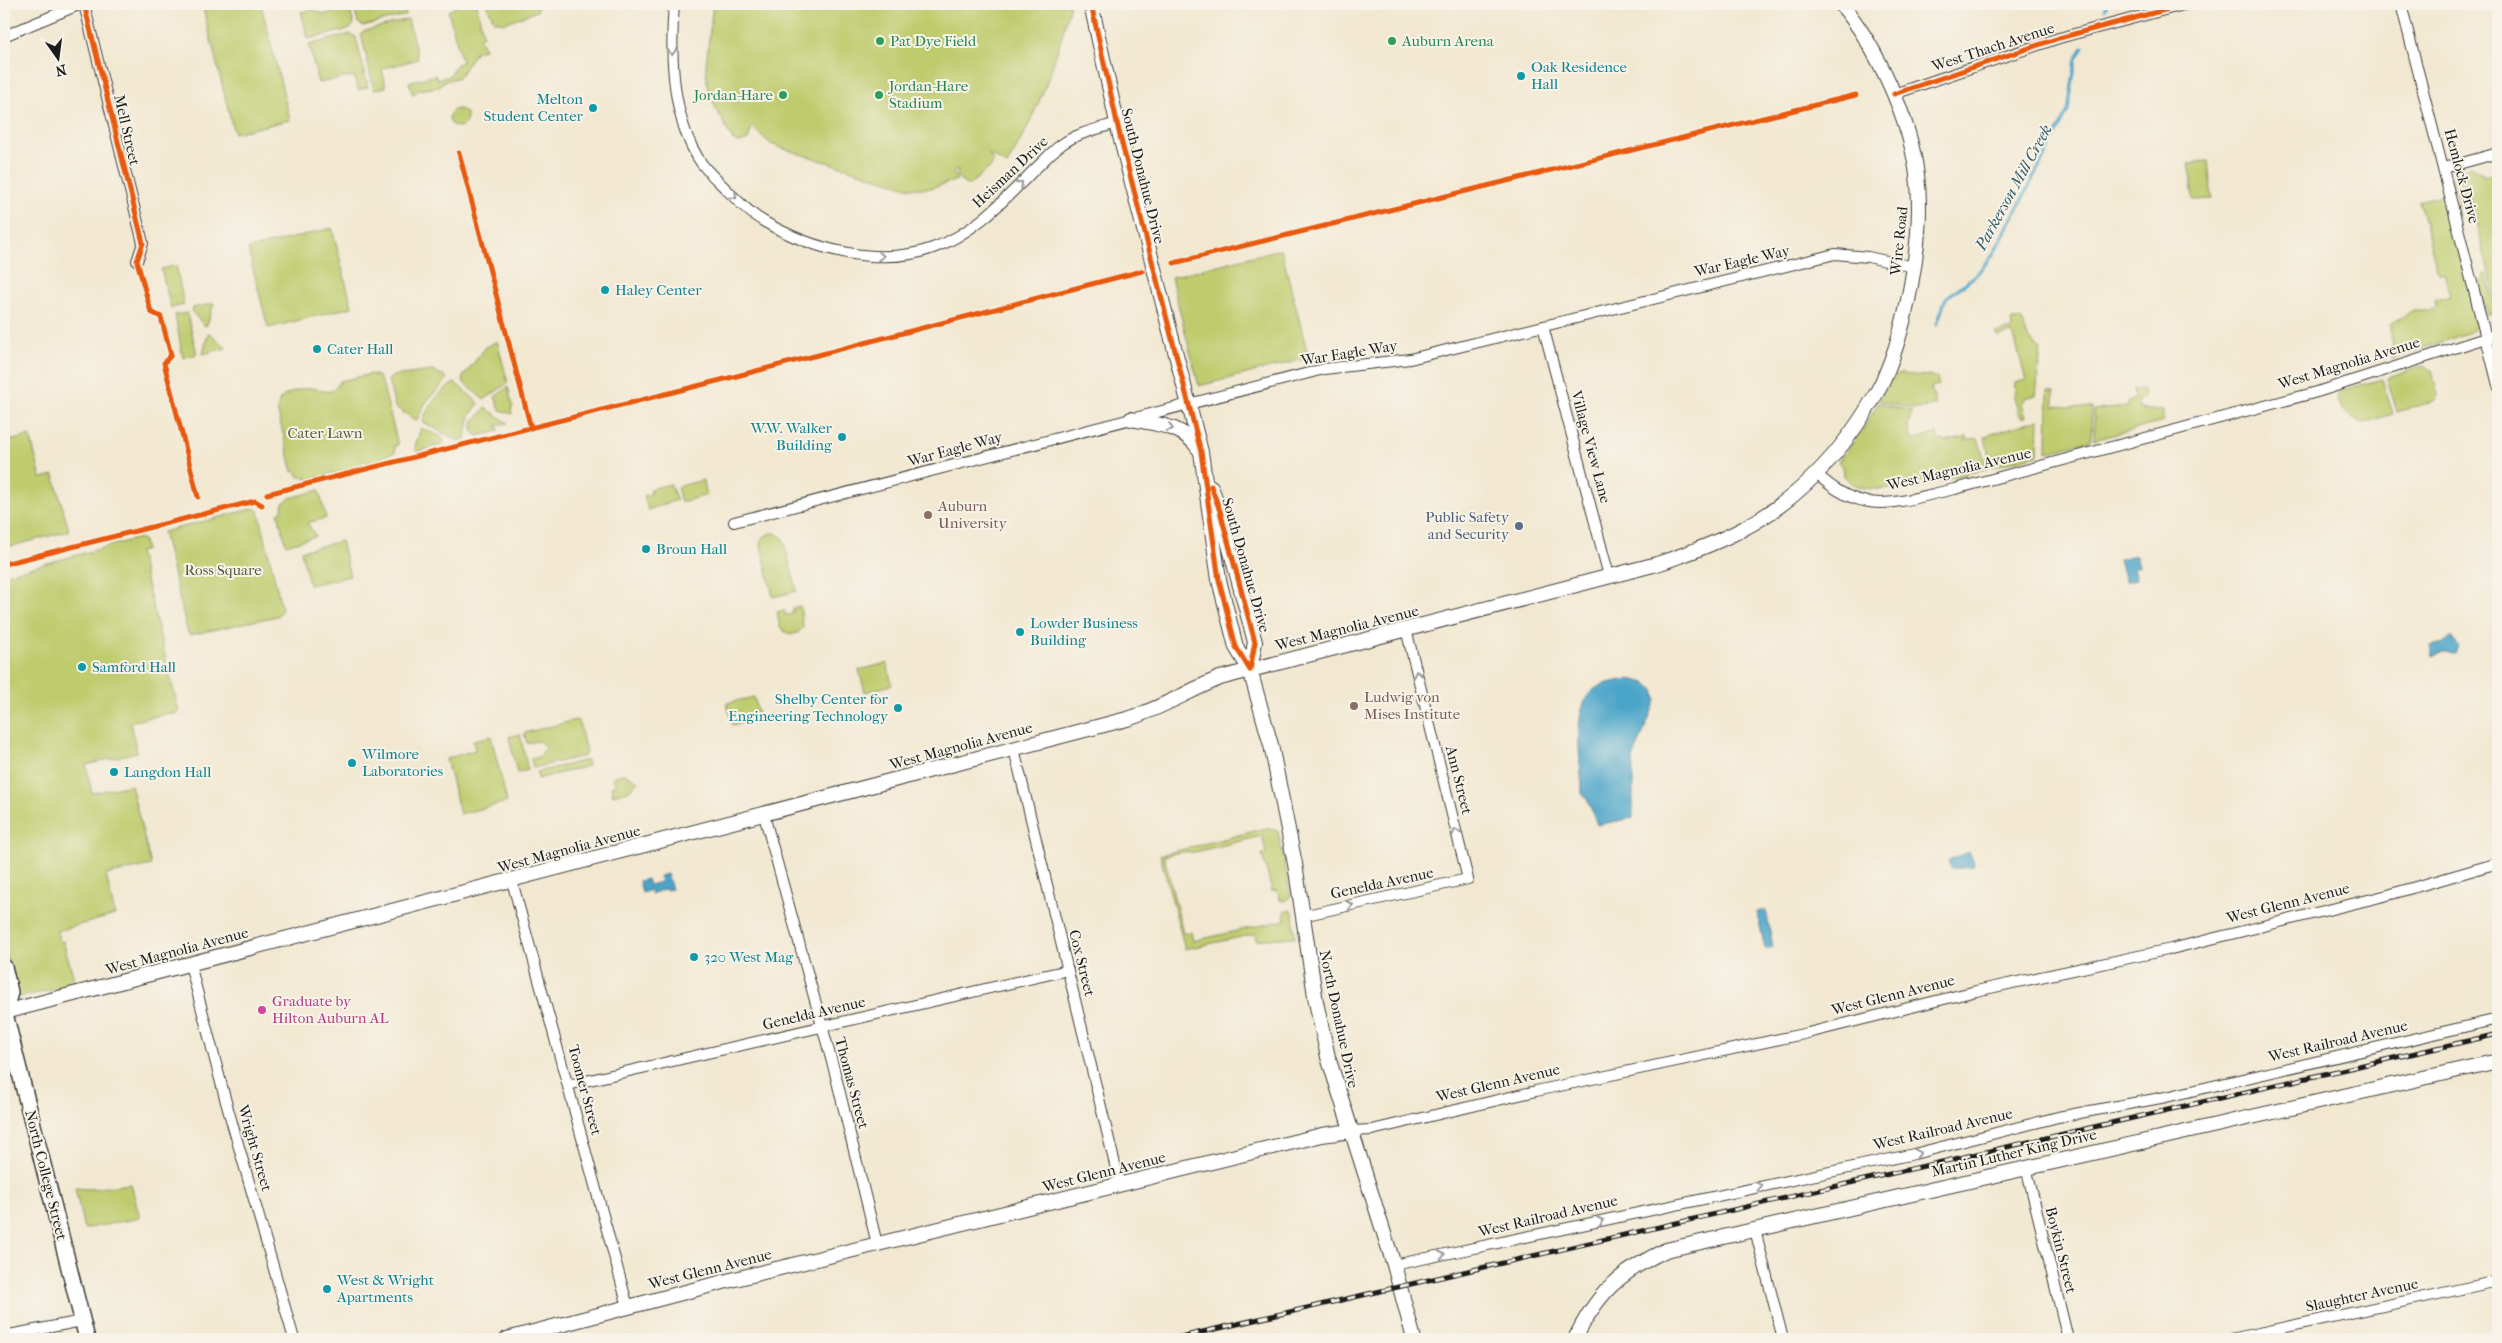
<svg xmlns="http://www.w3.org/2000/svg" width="2502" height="1343" font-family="'IM FELL French Canon',serif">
<rect width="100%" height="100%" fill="#f7f3e8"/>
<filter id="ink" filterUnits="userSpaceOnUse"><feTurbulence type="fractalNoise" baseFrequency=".02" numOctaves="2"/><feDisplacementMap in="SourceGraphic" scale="10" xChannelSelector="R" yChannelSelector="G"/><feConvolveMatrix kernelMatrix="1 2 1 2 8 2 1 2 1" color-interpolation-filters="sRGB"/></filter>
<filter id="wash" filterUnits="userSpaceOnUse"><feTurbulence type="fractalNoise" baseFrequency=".0096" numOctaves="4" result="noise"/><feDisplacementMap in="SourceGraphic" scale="20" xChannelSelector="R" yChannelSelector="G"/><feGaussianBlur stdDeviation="1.12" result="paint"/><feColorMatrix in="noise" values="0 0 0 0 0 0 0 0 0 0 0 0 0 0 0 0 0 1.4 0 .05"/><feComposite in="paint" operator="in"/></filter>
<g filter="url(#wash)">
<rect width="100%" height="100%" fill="#f2e8d1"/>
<!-- green -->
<path fill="#bfcc6e" stroke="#6e7445" d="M202,4H261L290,120L234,133Z
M338,4H348L354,24L350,29L308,39L301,12L314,9C322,17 334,15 338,4Z
M353,4H403L406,15L363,26L358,23Z
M461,4H477L483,35L479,38L485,49L476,51L459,77L443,82L439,87L418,90L413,95L409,82L435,75L437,79L449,76L457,64L462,62L448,11Z
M487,4H539L537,11L504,23L494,21Z
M713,4H1070C1057,62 1037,114 1007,165L989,154L993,161L992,166L969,185L964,184L957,176L958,169L953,172L957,180L931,188H910L781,148L771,144L752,127L748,140L740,143L733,141L713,103L716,92L708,93L706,65Z
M408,19L418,59L382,69L386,87L374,90L361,34L364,31Z
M350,34L356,37L368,87L358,90L354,76L318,83L309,45Z
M449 118a9 9 0 1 1 18 0a9 9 0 1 1-18 0Z
M2208,161L2212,199L2193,200L2189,163Z
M2471,166L2483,173V176L2498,173V307L2462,169Z
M2460,169L2471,211L2466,207L2462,213L2452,182L2455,172Z
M2441,195L2444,198L2476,317L2475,327L2470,332L2392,359L2391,324L2413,310H2432L2436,306L2435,300L2450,296L2444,273L2440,274L2437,270L2419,201Z
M332,228L352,307L268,328L248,249Z
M1281,249L1309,358L1199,386L1171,277Z
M176,265L184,305L171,308L161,269Z
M2486,273L2497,311L2487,315L2479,285Z
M214,303L207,325L205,326L192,312L193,308Z
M187,313L197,354L183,358L175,315Z
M2011,320H2022L2029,340L2041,349L2036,396L2026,397L2022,404L2026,417L2021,418L2014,399L2015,383L2026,380L2013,333L1997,337L1996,333L2012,329Z
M208,333H210L226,348L203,354Z
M497,341L508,383L484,400L464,383L462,378L486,347Z
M2423,366L2432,370L2438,396L2434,401L2397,412L2387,378Z
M432,371L445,376L447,380L426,402L417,420H415L395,407L388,380L393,376Z
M1901,373C1913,377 1930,374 1937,378L1939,385L1931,387L1936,405L1917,409L1879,401L1890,378Z
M371,374L379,377L383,386L398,445H395V452L381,458V461L307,480L306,477H299L296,471L293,472L277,410L280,399C286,393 300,389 309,388C321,387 330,400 340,381Z
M2382,379L2393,414L2363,423C2352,420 2330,402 2340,391Z
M455,383L479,403L470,416L465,439L458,441L423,422C425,409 443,387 455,383Z
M508,387L513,407L511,408L512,414L500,410L495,397Z
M2133,389L2143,390V398L2138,401L2139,409L2163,411V422L2094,440V410L2128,407V402L2134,399Z
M2048,391L2054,392V406L2092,408L2091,440L2047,452Z
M1878,403L1912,411L1908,426L1912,440L1937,433L1939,441L1944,440L1945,442L1968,437L1965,441L1978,438L1987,468L1921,486C1901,486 1862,498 1844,476L1843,466L1838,462L1862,431Z
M486,408L508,423L497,425L499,431L477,436L472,431L474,420Z
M2039,419L2038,455L1991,467L1985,436Z
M421,428L442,437L444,442L442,445L417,452L415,446Z
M30,436L41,478L54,475L69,531L4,548V453L8,451L5,442Z
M703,480L707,495L681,502L677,487Z
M670,484L677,500L648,510L644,495L651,494L650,489Z
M319,490L326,518L307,523L316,536L286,545L278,513L282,511L283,503L290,498Z
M255,508L259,512L282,610L277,616L190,635L188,633L163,532Z
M770,533H775L783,538L797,591L773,597L761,545L762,538Z
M139,538L144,541L146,550L139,552L179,712L175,714L170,713L130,722L137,752L86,765L92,793L131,785L151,865L106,875L115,915L57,931L60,942L63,941L76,985L20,997L15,992L4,945V575Z
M341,541L350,576L309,585L301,551Z
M800,606L803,628L798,633L789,635L780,627L777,612L784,610L785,614L789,615L793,612V608Z
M887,663L892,685L865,692L859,670Z
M754,697L759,718L732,725L727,703Z
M576,720L579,722L586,753L584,756L533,768L531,759L541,756L545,747L539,741L527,743L524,733Z
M520,734L528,770L517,773L509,737Z
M491,736L507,802L460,814L446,759L475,750L473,740Z
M587,760L588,766L538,779L537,772Z
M622,774L630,776L638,782L628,791L613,795L611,787L615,785L613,777Z
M1266,828L1278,831L1291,896L1285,901L1280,900L1277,890L1272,891L1262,854L1266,853L1262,836L1195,852H1182L1164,856L1183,933L1191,932L1193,941L1285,920L1284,912L1290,910L1293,912L1295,937L1256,940L1255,934L1185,949L1160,855Z
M131,1184L140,1218L84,1229L75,1188L90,1189Z"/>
<!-- water -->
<path fill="#4ba5c9" stroke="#346072" d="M2136,555L2139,566L2133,568L2136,579L2125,582L2119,559Z
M2451,637L2458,647L2455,654L2444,653L2433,656L2431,646L2443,643Z
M1629,679C1643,682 1656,683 1656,700L1633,759V818L1597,825L1587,798L1582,794C1582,767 1570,712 1592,691C1601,683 1616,681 1629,679Z
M1969,852L1974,862L1973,867L1950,869L1948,860Z
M667,874L672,889L666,890L665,889L651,894L650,890L642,893L639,881L647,879L649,885L661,882L659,876Z
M1766,910L1773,947L1765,949L1757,912Z"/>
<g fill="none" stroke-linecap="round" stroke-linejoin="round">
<!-- stream -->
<path stroke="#4ba5c9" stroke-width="3" d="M2104,10L2108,4
M1937,324L1946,298L1976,275L1993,255L2068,111L2076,59L2083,47"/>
</g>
</g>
<g filter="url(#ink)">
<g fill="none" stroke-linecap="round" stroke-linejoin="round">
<defs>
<path id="street" d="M84,4L143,243L137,261
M674,4C670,54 671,114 698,158C705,170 716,179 726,189C737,200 749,213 763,221C811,249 878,268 933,248C975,233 1005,199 1036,168C1044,161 1052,151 1061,145C1077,133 1098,129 1117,123
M2401,4L2498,385
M4,36L81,4
M1894,94L2059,38L2187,4
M2444,168L2498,153
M1543,326L1609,576
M1817,474C1864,519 1898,501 1955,489L2317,392L2498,334
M734,522L1324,369L1410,359L1835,254L1868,257L1914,267
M1014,749L1120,1185
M764,815L835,1073L877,1244
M512,881L628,1307
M1302,916L1468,879L1406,629
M190,964L226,1102L294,1339
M568,1085L1068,970
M1351,1131L1372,1130L1536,1091L1808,1033L1976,991L2171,949L2388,895L2498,863
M2026,1167L2068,1339
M1755,1230L1783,1339
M1394,1265L1914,1154L2058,1117L2166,1097L2498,1019
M4,1336L82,1321
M2231,1339L2498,1281"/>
<path id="secondary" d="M1091,4L1120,136L1201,452L1219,580L1236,647L1250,670L1271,745L1295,864L1316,1002L1328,1057L1394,1265L1414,1339
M1131,419C1156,424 1183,425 1199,449
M1211,487L1220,511L1255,642L1250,670
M5,1012L1127,719C1160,709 1188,691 1220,678L1657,564C1720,543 1769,522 1816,474C1840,450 1861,421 1877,392C1906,339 1925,234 1917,175C1910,119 1877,47 1841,4
M507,1339L727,1281L1322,1135L1351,1131
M1575,1339C1597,1293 1620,1272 1666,1250L2498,1061"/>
<path id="primary" d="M4,967L10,992L5,1012
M4,1010L87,1339"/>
</defs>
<!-- street casing -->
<use href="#street" stroke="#3c3b37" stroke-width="12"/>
<!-- secondary casing -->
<use href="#secondary" stroke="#3c3b37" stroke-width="16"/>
<!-- primary casing -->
<use href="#primary" stroke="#3c3b37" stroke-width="18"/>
<!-- street -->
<use href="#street" stroke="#fff" stroke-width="10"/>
<!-- secondary -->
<use href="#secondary" stroke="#fff" stroke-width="14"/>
<!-- primary -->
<use href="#primary" stroke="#fff" stroke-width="15"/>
<defs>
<path id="rail" d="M1172,1339L2498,1034"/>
</defs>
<!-- rail casing -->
<use href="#rail" stroke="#1c1c1c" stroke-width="5"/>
<!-- rail -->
<use href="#rail" stroke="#f7f3e8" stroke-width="3" stroke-dasharray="9" stroke-linecap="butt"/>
<defs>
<path id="cycleway" d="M84,4L143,243L137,261L151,312L161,317L171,355L164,363L198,497
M1091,4L1120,136L1201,452L1219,580L1236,647L1250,670
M1894,94L2059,38L2187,4
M459,153L531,428
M1174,263L1856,95
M1211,486L1220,511L1255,642L1250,670
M267,494L729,378L1142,271
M4,564L255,501L262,505"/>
</defs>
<!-- cycleway casing -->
<use href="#cycleway" stroke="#f7f3e8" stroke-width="8"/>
<!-- cycleway -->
<use href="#cycleway" stroke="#e8590c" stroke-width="5"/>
</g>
<!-- one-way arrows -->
<defs><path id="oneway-chevron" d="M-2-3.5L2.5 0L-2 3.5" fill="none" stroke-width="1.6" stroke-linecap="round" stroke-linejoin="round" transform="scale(1.25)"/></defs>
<g stroke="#999">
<use href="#oneway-chevron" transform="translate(672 52) rotate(89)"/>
<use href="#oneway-chevron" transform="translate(1020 184) rotate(-45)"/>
<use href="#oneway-chevron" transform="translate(734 196) rotate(44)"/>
<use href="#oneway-chevron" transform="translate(881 256) rotate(4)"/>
<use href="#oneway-chevron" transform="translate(1170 428) rotate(20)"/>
<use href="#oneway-chevron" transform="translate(1417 674) rotate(-104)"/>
<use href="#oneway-chevron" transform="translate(1456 832) rotate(-104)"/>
<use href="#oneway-chevron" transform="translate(1350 905) rotate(-12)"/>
<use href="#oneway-chevron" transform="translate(1918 1153) rotate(-13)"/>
<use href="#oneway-chevron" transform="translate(1759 1186) rotate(-12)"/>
<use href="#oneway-chevron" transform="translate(1601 1221) rotate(-16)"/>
<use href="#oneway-chevron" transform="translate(1442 1255) rotate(-12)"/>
</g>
</g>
<!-- markers -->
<g fill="#2e9e5b" stroke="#f7f3e8" stroke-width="2">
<circle cx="880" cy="41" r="5"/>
<circle cx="1392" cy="41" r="5"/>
<circle cx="783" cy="95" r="5"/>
<circle cx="879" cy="95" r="5"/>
</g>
<g fill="#0f9aa8" stroke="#f7f3e8" stroke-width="2">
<circle cx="1521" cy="76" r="5"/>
<circle cx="593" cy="108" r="5"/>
<circle cx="605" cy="290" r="5"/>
<circle cx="317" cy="349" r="5"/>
<circle cx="842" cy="437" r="5"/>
<circle cx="646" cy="549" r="5"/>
<circle cx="1020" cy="632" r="5"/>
<circle cx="82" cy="667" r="5"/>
<circle cx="898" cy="708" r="5"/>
<circle cx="352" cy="763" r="5"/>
<circle cx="114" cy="772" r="5"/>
<circle cx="694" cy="957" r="5"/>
<circle cx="327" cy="1289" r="5"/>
</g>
<g fill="#8d6e63" stroke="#f7f3e8" stroke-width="2">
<circle cx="928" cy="515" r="5"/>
<circle cx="1354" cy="706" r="5"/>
</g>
<circle fill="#5c6f8a" stroke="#f7f3e8" stroke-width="2" cx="1519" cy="526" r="5"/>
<circle fill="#d1479c" stroke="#f7f3e8" stroke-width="2" cx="262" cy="1010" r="5"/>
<g text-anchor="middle" stroke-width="4" stroke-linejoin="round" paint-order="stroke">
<!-- leisure labels -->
<g font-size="15" fill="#27864d" stroke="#f7f3e8" text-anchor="start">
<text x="890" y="46">Pat Dye Field</text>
<text x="1402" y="46">Auburn Arena</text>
<text x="889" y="91">Jordan-Hare<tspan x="889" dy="17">Stadium</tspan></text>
<text x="773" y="100" text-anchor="end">Jordan-Hare</text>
</g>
<!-- street labels -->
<g font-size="15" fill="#1c1c1c" stroke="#f7f3e8">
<text transform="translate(1993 47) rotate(-18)" y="5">West Thach Avenue</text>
<text transform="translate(127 130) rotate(77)" y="5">Mell Street</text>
<text transform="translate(1010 172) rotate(-43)" y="5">Heisman Drive</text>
<text transform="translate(1143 176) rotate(76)" y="5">South Donahue Drive</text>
<text transform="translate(2462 176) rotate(75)" y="5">Hemlock Drive</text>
<text transform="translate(1899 241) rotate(-84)" y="5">Wire Road</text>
<text transform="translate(1742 261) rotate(-13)" y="5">War Eagle Way</text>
<text transform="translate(1349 353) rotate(-9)" y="5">War Eagle Way</text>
<text transform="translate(2349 363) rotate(-17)" y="5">West Magnolia Avenue</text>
<text transform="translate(1591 447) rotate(75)" y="5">Village View Lane</text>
<text transform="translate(955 449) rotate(-15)" y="5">War Eagle Way</text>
<text transform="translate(1959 469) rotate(-13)" y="5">West Magnolia Avenue</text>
<text transform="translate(1246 565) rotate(74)" y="5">South Donahue Drive</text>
<text transform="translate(1347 628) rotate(-14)" y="5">West Magnolia Avenue</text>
<text transform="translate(961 746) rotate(-15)" y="5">West Magnolia Avenue</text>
<text transform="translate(1459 780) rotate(76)" y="5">Ann Street</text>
<text transform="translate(569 849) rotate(-15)" y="5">West Magnolia Avenue</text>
<text transform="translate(1382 883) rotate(-12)" y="5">Genelda Avenue</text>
<text transform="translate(2288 903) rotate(-14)" y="5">West Glenn Avenue</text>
<text transform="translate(177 951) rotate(-15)" y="5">West Magnolia Avenue</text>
<text transform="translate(1082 963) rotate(76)" y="5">Cox Street</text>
<text transform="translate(1893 995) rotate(-14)" y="5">West Glenn Avenue</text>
<text transform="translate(814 1013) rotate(-13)" y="5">Genelda Avenue</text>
<text transform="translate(1339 1019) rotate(78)" y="5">North Donahue Drive</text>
<text transform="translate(2338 1041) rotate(-13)" y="5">West Railroad Avenue</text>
<text transform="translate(852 1083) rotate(75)" y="5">Thomas Street</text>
<text transform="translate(1498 1083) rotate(-13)" y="5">West Glenn Avenue</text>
<text transform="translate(585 1090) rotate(75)" y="5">Toomer Street</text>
<text transform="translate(1943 1129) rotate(-13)" y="5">West Railroad Avenue</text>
<text transform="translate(255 1148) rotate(74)" y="5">Wright Street</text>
<text transform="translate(2014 1153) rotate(-13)" y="5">Martin Luther King Drive</text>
<text transform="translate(1104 1172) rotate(-14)" y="5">West Glenn Avenue</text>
<text transform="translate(46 1175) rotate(76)" y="5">North College Street</text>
<text transform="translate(1548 1216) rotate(-13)" y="5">West Railroad Avenue</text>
<text transform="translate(2061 1250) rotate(76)" y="5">Boykin Street</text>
<text transform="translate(710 1269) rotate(-14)" y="5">West Glenn Avenue</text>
<text transform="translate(2362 1295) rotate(-12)" y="5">Slaughter Avenue</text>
</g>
<!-- culture labels -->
<g font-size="15" fill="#0d838f" stroke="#f7f3e8" text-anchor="start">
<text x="1531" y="72">Oak Residence<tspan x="1531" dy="17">Hall</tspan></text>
<text x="583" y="104" text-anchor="end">Melton<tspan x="583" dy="17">Student Center</tspan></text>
<text x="615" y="295">Haley Center</text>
<text x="327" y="354">Cater Hall</text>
<text x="832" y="433" text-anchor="end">W.W. Walker<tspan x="832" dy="17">Building</tspan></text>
<text x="656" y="554">Broun Hall</text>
<text x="1030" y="628">Lowder Business<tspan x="1030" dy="17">Building</tspan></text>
<text x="92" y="672">Samford Hall</text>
<text x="888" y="704" text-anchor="end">Shelby Center for<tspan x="888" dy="17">Engineering Technology</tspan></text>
<text x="362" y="759">Wilmore<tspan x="362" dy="17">Laboratories</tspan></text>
<text x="124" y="777">Langdon Hall</text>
<text x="704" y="962">320 West Mag</text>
<text x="337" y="1285">West &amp; Wright<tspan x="337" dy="17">Apartments</tspan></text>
</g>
<!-- park labels -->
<g font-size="15" fill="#555a39" stroke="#f7f3e8">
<text x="325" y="438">Cater Lawn</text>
<text x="223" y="575">Ross Square</text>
</g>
<!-- education labels -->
<g font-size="15" fill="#785e54" stroke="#f7f3e8" text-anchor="start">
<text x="938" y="511">Auburn<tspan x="938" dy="17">University</tspan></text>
<text x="1364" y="702">Ludwig von<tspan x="1364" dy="17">Mises Institute</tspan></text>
</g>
<!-- service labels -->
<g font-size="15" fill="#4e5e75" stroke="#f7f3e8" text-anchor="end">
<text x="1509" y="522">Public Safety<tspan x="1509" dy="17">and Security</tspan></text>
</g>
<!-- hotel labels -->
<g font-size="15" fill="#b23c85" stroke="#f7f3e8" text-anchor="start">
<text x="272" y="1006">Graduate by<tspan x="272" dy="17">Hilton Auburn AL</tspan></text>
</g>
<!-- water labels -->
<g font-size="16" font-style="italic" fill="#315a6a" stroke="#f7f3e8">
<text transform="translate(2013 187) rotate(-61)" y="6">Parkerson Mill Creek</text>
</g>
</g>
<!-- margin -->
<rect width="2502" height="1343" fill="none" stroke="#f7f3e8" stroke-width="20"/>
<!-- north arrow -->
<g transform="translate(58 58) rotate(166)" stroke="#f7f3e8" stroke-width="4" paint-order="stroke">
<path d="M0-4L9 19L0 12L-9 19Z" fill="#1c1c1c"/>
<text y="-8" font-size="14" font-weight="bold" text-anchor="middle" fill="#1c1c1c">N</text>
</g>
</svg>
